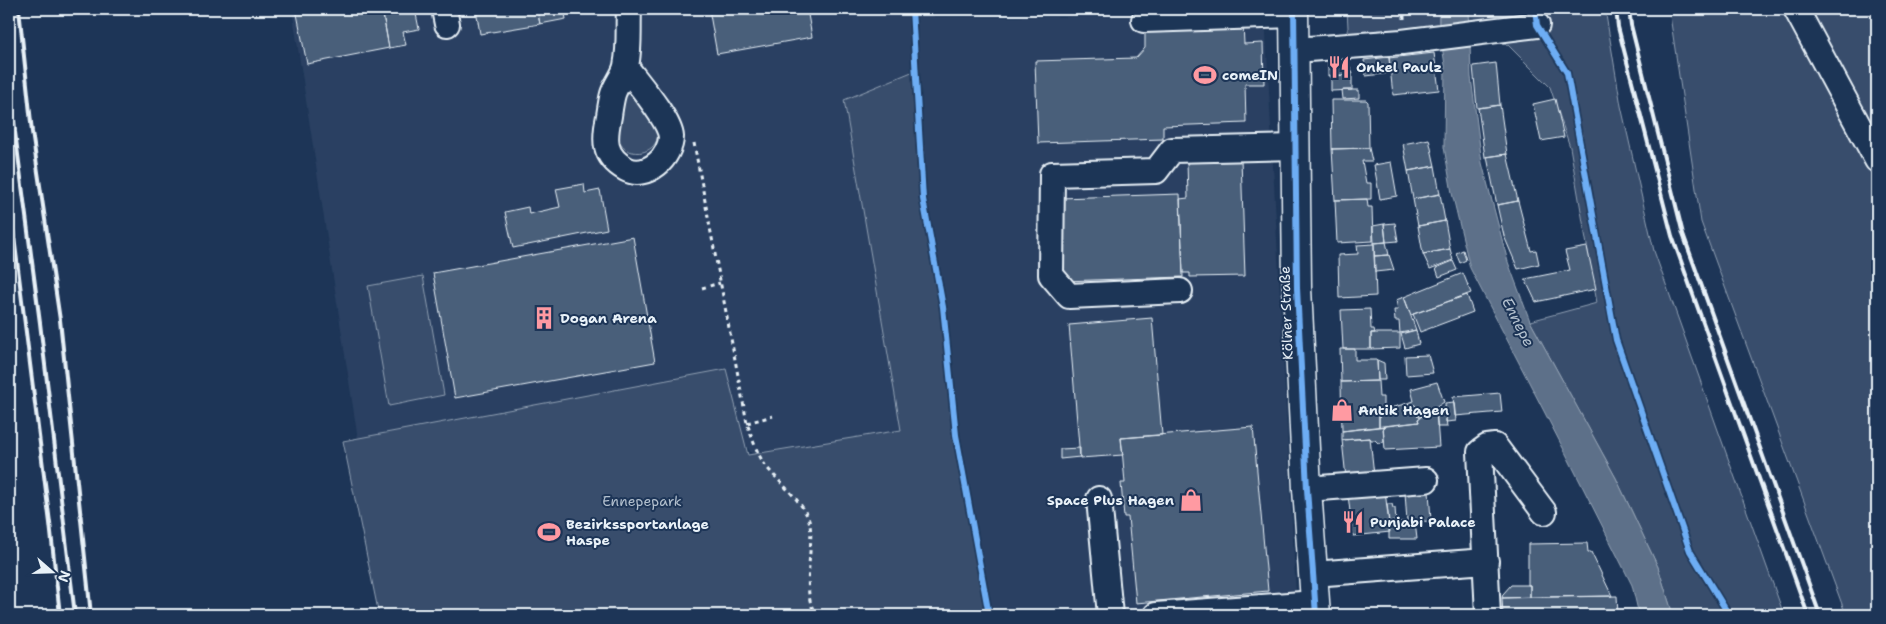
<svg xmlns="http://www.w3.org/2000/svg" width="1886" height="624" font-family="'Shantell Sans',sans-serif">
<rect width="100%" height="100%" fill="#1d3557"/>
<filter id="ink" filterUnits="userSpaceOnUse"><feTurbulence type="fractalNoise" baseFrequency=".02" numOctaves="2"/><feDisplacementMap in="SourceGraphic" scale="10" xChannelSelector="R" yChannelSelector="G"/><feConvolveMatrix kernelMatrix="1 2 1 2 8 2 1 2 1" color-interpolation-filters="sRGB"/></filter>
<g filter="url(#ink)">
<!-- built -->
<path fill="#2a4162" d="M292,9H931L934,17L1265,16L1297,615H961L766,474L699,379L361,459Z"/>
<!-- green -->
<path fill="#374d6c" stroke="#909fb2" d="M1347,9H1439V27L1349,46Z
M1469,9H1605L1621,106L1654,251L1784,615H1673L1658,567L1616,478L1530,321L1597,303L1570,147L1550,87L1508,45L1469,26Z
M1669,9H1794L1877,164V615H1846L1701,222Z
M1798,9H1877V157Z
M914,71L923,199L943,307L956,435L989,615H379L343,441L726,369L748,455L901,430L844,100Z
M631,92L657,127C664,158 619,161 618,135C617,123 622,109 625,97Z
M423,276L444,395L389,406L368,286Z"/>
<!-- water -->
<path fill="#5d7089" stroke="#95a4b5" d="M1439,9H1469L1471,77L1482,163L1508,262L1530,321L1616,478L1658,567L1673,615H1639L1632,585L1562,446L1470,268L1452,193L1444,147L1445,65L1439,27Z"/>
<!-- building -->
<path fill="#495e7a" stroke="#e8f1f8" d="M296,9H382L389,48L307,64Z
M382,9H415L419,29L403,32L406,45L389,48Z
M476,9H537L540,24L480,34Z
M537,9H581V11L565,14L566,19L540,24Z
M709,9H807L812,37L717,54Z
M1243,24L1244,44L1263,43L1264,84H1245L1246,123L1163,126V139L1038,143L1035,61L1136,58L1145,48V27Z
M1434,53L1439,90L1393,95L1389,58Z
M1389,57L1391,73L1366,76L1364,60Z
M1346,58L1353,74L1328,76V60Z
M1496,63L1500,105L1477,108L1473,66Z
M1352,75V90L1331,91V76Z
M1342,90H1359V98L1343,99Z
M1555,99L1564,137L1541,141L1533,104Z
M1331,100H1366L1368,102L1369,148L1332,149Z
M1500,105L1507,154L1485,157L1478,108Z
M1429,139L1435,166L1408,171L1403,144Z
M1369,148L1372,161H1362L1366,183H1371V199L1335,200L1332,149Z
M1507,154L1518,201L1497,205L1487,157Z
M1241,159L1245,276L1190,277V273H1183L1180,199L1188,198L1187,161Z
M1391,162L1397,196L1380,199L1374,165Z
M1435,166L1440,194L1413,199L1408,171Z
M584,184L585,193L600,190L607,229L513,248L505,212L528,207L529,214L560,207L556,189Z
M1180,194L1183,277L1063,281L1060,198Z
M1440,194L1445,221L1418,226L1413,199Z
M1367,199L1368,207H1372L1373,241L1337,243L1335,200Z
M1518,201L1531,251L1536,250L1539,264L1518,269L1504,236L1497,205Z
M1445,221L1450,249L1423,254L1418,226Z
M1395,223L1398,241L1386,242L1384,224Z
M1384,224L1386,242L1374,243L1373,226Z
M633,237L655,362L455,398L433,273Z
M1386,242L1389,255L1374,256V243Z
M1374,244L1376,296L1339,298L1338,255L1358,254L1357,245Z
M1587,247L1596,289L1536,302L1525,279L1570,270L1565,251Z
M1450,249L1453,260L1430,269L1423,254Z
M1463,250L1466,260L1460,263L1456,253Z
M1389,255L1394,270L1375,272L1374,256Z
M1453,261L1457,270L1439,277L1436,268Z
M1463,273L1471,293L1411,315L1404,297Z
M1467,295L1473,312L1420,332L1413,314Z
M1404,297L1416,330L1400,333L1399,321H1395L1394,310H1398L1396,300Z
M1370,309L1371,329H1374L1375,333H1371V349H1343L1341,310Z
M1152,318L1162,435L1121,438L1123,455L1080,458L1069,325Z
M1416,330L1419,344L1405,348L1401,334Z
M1371,333H1400V348L1371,349Z
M1340,349H1355V360H1377L1378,381L1341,382Z
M1428,355L1433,373L1406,375L1405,356Z
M1377,360L1384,363L1385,380H1378Z
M1378,381L1379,397H1383V413H1379V427L1342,431L1341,382Z
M1437,382L1444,402L1425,415L1418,416L1415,405L1409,406L1408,403L1414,401L1411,389Z
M1500,393L1502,412L1455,416L1453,397Z
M1454,402L1456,421L1446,422L1445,403Z
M1408,403L1409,406L1415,405L1418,416L1424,414L1418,419L1419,422L1379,427V413H1383V410Z
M1436,407L1439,447L1385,450L1383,426L1419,422L1418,419Z
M1445,408L1447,427H1437L1436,409Z
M1383,426L1384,442L1378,443L1375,440H1371L1370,438L1342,440V431Z
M1253,427L1268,591L1136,603L1128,517H1124L1121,483H1125L1121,438Z
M1370,438L1374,475L1346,478L1342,440Z
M1080,448V457L1060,459V449Z
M1385,491L1390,532L1353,536L1348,495Z
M1429,491L1431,521L1407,522L1405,492Z
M1387,504H1392L1393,508H1395L1396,522H1389Z
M1389,522H1415L1417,539H1389Z
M1587,543L1588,552H1591L1612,596L1530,597V585H1528V544Z
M1511,585H1530V597L1502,598L1503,594Z
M1617,596L1618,615H1503L1502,598Z"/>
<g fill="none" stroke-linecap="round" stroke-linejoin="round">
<defs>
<path id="minor" d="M444,9L447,24
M1796,9L1877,160
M1144,20L1294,15
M1295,50L1402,42L1537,25
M626,67C637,82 670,120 671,137C671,146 665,158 657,164C648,171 637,175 626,169C603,156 604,140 609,116C610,109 611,101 613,94C616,84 624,76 626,66C630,48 628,27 629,9
M1180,291L1069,296L1051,275L1052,174L1156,171L1172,150L1296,147
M1307,489L1426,480
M1099,499L1110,615
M1313,574L1486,561
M1156,615L1315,603
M1488,615L1480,452L1487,447L1495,446L1544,512"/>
<path id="major" d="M1294,9L1297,288L1307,489L1316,615"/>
</defs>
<!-- minor casing -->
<use href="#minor" stroke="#e8f1f8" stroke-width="28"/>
<!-- major casing -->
<use href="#major" stroke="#e8f1f8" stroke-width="31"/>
<!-- path -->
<path stroke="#e8f1f8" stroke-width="3" stroke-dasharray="4 4" stroke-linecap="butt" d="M1404,19V9
M694,143L747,423C752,437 756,452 765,465C778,482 807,504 810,525C814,548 800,597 817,615
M702,288L720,283
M747,423L773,416"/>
<!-- minor -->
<use href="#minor" stroke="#1d3557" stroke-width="24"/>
<!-- major -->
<use href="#major" stroke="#1d3557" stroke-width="28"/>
<!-- rail -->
<path stroke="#e8f1f8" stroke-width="4" d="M19,9L32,132L60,320L91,615
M1616,9L1618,27L1672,236L1808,615
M1629,9L1631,25L1683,234L1820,615
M9,67L15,132L40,323L75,615
M9,197L50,523L60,615"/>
<defs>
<path id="cycleway" d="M912,9L923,199L943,307L956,435L989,615
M1294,9L1297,288L1307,489L1316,615
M1535,9L1537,25L1567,73L1616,340L1690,551L1729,615"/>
</defs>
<!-- cycleway casing -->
<use href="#cycleway" stroke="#1d3557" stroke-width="9"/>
<!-- cycleway -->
<use href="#cycleway" stroke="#6dadf4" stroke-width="6"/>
</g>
</g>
<!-- icons -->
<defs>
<symbol id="restaurant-bare" viewBox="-9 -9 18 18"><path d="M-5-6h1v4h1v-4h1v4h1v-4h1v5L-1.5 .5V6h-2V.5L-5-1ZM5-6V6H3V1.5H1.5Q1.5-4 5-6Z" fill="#ff9aa2" stroke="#1d3557" stroke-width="2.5" paint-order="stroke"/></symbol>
<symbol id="stadium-bare" viewBox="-9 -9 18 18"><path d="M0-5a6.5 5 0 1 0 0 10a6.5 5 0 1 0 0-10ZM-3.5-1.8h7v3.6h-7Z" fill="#ff9aa2" stroke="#1d3557" stroke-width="2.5" paint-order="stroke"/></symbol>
<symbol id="building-bare" viewBox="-9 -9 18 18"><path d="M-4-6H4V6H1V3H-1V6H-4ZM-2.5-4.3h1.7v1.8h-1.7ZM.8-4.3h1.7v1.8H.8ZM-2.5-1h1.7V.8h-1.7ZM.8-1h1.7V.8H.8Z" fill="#ff9aa2" stroke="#1d3557" stroke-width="2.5" paint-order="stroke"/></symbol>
<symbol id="shop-bare" viewBox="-9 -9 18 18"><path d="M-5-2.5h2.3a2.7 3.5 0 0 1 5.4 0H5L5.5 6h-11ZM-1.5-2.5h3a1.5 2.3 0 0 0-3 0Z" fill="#ff9aa2" stroke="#1d3557" stroke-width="2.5" paint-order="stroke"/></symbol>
</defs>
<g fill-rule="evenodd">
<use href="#restaurant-bare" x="1323" y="51" width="32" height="32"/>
<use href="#stadium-bare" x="1189" y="59" width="32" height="32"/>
<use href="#building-bare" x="528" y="302" width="32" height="32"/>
<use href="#shop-bare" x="1326" y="394" width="32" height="32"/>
<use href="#shop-bare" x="1175" y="484" width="32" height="32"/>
<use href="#restaurant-bare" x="1337" y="506" width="32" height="32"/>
<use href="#stadium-bare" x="533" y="516" width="32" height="32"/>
</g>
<g text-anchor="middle" stroke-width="4" stroke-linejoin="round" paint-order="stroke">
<!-- poi labels -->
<g font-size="14" font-weight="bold" fill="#e8f1f8" stroke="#1d3557" text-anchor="start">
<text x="1356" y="72">Onkel Paulz</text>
<text x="1222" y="80">comeIN</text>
<text x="560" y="323">Dogan Arena</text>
<text x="1358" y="415">Antik Hagen</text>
<text x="1174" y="505" text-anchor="end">Space Plus Hagen</text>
<text x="1370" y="527">Punjabi Palace</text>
<text x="566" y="529">Bezirkssportanlage<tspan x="566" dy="16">Haspe</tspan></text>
</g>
<!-- street labels -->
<g font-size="14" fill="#e8f1f8" stroke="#1d3557">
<text transform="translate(1286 313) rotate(-92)" y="5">Kölner Straße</text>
</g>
<!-- park labels -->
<g font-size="14" fill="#b3c0ce" stroke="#1d3557">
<text x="642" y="506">Ennepepark</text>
</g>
<!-- water labels -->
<g font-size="15" font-style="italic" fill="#b7c4d1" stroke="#1d3557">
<text transform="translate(1518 322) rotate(63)" y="5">Ennepe</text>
</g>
</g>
<!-- margin -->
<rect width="1886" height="624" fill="none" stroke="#1d3557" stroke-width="30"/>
<rect x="15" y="15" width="1856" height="594" fill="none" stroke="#e8f1f8" stroke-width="2" filter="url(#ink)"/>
<!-- north arrow -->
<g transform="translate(52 572) rotate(110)" stroke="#1d3557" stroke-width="4" paint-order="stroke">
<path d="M0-4L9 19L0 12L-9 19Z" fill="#e8f1f8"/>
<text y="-8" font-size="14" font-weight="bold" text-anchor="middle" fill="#e8f1f8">N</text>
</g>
</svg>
